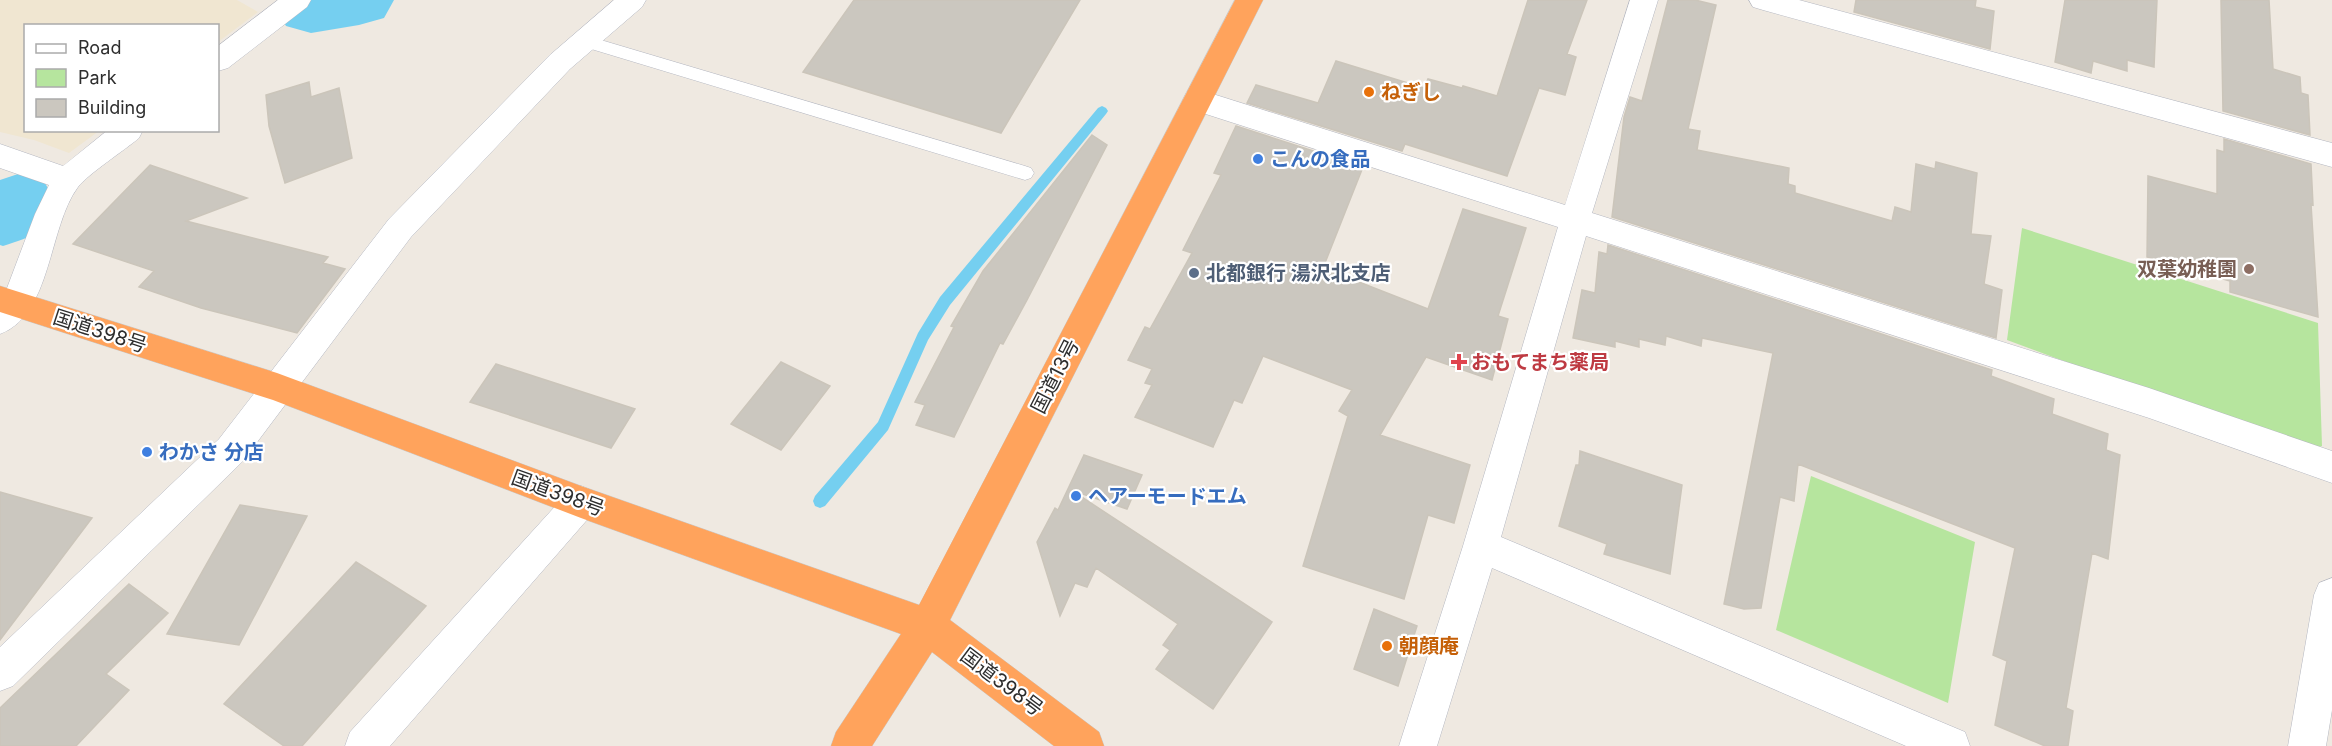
<svg xmlns="http://www.w3.org/2000/svg" width="2332" height="746" font-family="Inter,'Noto Sans JP',sans-serif">
<rect width="100%" height="100%" fill="#efe9e1"/>
<!-- education -->
<path fill="#f0e6d1" d="M0,0H237L258,12L218,42V26H26V130L99,131L69,153L34,140L0,132Z"/>
<!-- green -->
<path fill="#b6e59e" d="M2022,228L2318,323L2322,446L2306,451L2007,340Z
M1811,476L1975,542L1948,703L1776,630Z"/>
<g fill="none" stroke-linecap="round" stroke-linejoin="round">
<!-- stream -->
<path fill="#75cff0" fill-rule="evenodd" d="M1102,106L1106,108L1108,111L1106,114L950,305L928,340L888,430L825,506L820,508L815,506L813,501L815,496L878,422L918,333L940,297L1098,108Z"/>
<!-- river -->
<path fill="#75cff0" fill-rule="evenodd" d="M281,0H394L384,18L359,25L311,33L286,26L276,8Z
M18,174L45,183L57,205C41,235 34,236 3,246L0,245V180Z"/>
</g>
<!-- building -->
<path fill="#cbc7bf" stroke="#cbc5ba" stroke-width="1.5" d="M854,0H1080L1001,133L803,72Z
M1528,0H1587L1567,54L1576,57L1565,95L1539,88L1507,176L1405,144L1402,151L1247,103L1256,85L1318,103L1336,61L1424,88L1428,79L1462,88L1463,86L1497,96Z
M1668,0H1695L1716,5L1688,129L1700,131L1697,150L1789,168L1788,184L1795,186V193L1892,221L1895,207L1911,212L1916,164L1935,169L1936,162L1977,173L1971,234L1991,236L1984,284L2002,290L1996,338L1612,217L1624,117L1630,97L1642,101Z
M1856,0H1976L1975,7L1994,11L1990,49L1854,12Z
M2065,0H2157L2154,67L2127,60V71L2093,61L2091,73L2055,62Z
M2221,0H2269L2273,69L2300,77L2301,93L2308,95L2310,135L2223,111Z
M309,82L311,97L339,88L352,158L285,183L269,126L266,95Z
M1236,126L1363,167L1323,268L1428,309L1463,209L1526,228L1498,316L1508,319L1492,380L1426,357L1380,435L1470,465L1454,523L1428,515L1404,599L1303,566L1348,416L1339,411L1352,390L1263,356L1242,403L1234,400L1213,447L1135,417L1152,385L1145,383L1152,369L1128,360L1145,327L1150,329L1192,253L1183,250L1221,175L1214,173Z
M1092,135L1107,145L1027,300L1003,344L1000,343L954,437L916,425L925,405L915,402L954,327L951,326L983,271Z
M2224,139L2311,164L2313,205L2311,204L2318,317L2230,292V281L2147,257L2148,176L2217,194V150L2224,152Z
M150,165L247,198L186,221L328,257L323,263L345,269L297,333L201,308L139,287L154,271L73,244Z
M1608,245L1992,370L1991,376L2054,399L2052,414L2108,434L2106,450L2120,455L2108,559L2092,553L2066,708L2073,711L2068,746H2045L1995,725L2007,661L1993,655L2015,548L1798,464L1794,501L1780,497L1761,608L1744,609L1724,604L1773,353L1702,338L1701,346L1666,336L1665,345L1639,339V347L1615,341V347L1573,338L1582,290L1595,293L1599,252L1607,254Z
M781,362L830,386L781,450L731,424Z
M496,364L635,409L611,448L470,402Z
M1580,451L1682,485L1670,574L1604,554L1607,544L1559,526L1576,465H1579Z
M1084,455L1142,475L1127,509L1071,490L1272,622L1213,709L1156,669L1170,650L1163,645L1178,624L1096,568L1087,587L1075,583L1060,616L1037,542L1055,508L1058,510Z
M0,492L92,518L0,640Z
M240,505L307,516L239,645L167,634Z
M356,562L426,606L302,746H284L224,704Z
M129,584L168,613L106,674L129,690L76,746H0V708Z
M1374,609L1417,626L1398,686L1354,669Z"/>
<g fill="none" stroke-linecap="round" stroke-linejoin="round">
<defs>
<path id="lane" d="M584,35L1025,166L1031,168L1034,173L1031,178L1025,180L578,45L576,41L578,37Z"/>
<path id="street" d="M278,0H311L307,7L228,68L218,71V46Z
M614,0H646L642,7L570,69L411,237L243,461L13,686L0,691V647L219,439L389,219L550,55Z
M1630,0H1658L1592,213L2149,388L2332,451V483L2149,418L1586,236L1501,537L1965,732L1970,746H1906L1492,568L1437,746H1399L1463,546L1558,227L1187,108L1183,100L1187,92L1197,89L1565,205Z
M1749,0H1799L2332,143V167L1763,10L1753,7Z
M108,130H143L139,138C125,150 88,174 78,187C48,227 52,315 0,334V300L4,296L35,214L49,185L0,168V144L63,166Z
M581,486L593,491L598,502L593,513L390,746H345L350,732L569,491Z
M2332,578V710L2326,746H2288L2314,595L2319,583Z"/>
<path id="highway" d="M1235,0H1263L950,620L1099,732L1104,746H1054L932,652L872,746H831L836,732L901,634L581,518L273,400L0,312V286L277,373L581,486L919,605Z"/>
</defs>
<!-- lane casing -->
<use href="#lane" stroke="#b4b7c1" stroke-width="1"/>
<!-- street casing -->
<use href="#street" stroke="#b4b7c1" stroke-width="1"/>
<!-- highway casing -->
<use href="#highway" stroke="#c9c9c9" stroke-width="1"/>
<!-- lane -->
<use href="#lane" fill="#fff" fill-rule="evenodd"/>
<!-- street -->
<use href="#street" fill="#fff" fill-rule="evenodd"/>
<!-- highway -->
<use href="#highway" fill="#ffa35c" fill-rule="evenodd"/>
</g>
<!-- markers -->
<g fill="#e8710a" stroke="#fff" stroke-width="2">
<circle cx="1369" cy="92" r="6"/>
<circle cx="1387" cy="646" r="6"/>
</g>
<g fill="#3f7fe0" stroke="#fff" stroke-width="2">
<circle cx="1258" cy="159" r="6"/>
<circle cx="147" cy="452" r="6"/>
<circle cx="1076" cy="496" r="6"/>
</g>
<circle fill="#8d6e63" stroke="#fff" stroke-width="2" cx="2249" cy="269" r="6"/>
<circle fill="#5c6f8a" stroke="#fff" stroke-width="2" cx="1194" cy="273" r="6"/>
<path fill="#e0444e" stroke="#fff" stroke-width="2" d="M1456 353h6v6h6v6h-6v6h-6v-6h-6v-6h6z"/>
<g text-anchor="middle" stroke-width="4.5" stroke-linejoin="round" paint-order="stroke">
<!-- food labels -->
<g font-size="20" font-weight="bold" fill="#c56008" stroke="#fff" text-anchor="start">
<text x="1381" y="99">ねぎし</text>
<text x="1399" y="653">朝顔庵</text>
</g>
<!-- shop labels -->
<g font-size="20" font-weight="bold" fill="#366cbe" stroke="#fff" text-anchor="start">
<text x="1270" y="166">こんの食品</text>
<text x="159" y="459">わかさ 分店</text>
<text x="1088" y="503">ヘアーモードエム</text>
</g>
<!-- education labels -->
<g font-size="20" font-weight="bold" fill="#785e54" stroke="#fff" text-anchor="end">
<text x="2237" y="276">双葉幼稚園</text>
</g>
<!-- service labels -->
<g font-size="20" font-weight="bold" fill="#4e5e75" stroke="#fff" text-anchor="start">
<text x="1206" y="280">北都銀行 湯沢北支店</text>
</g>
<!-- street labels -->
<g font-size="20" fill="#2e2e2e" stroke="#fff">
<text transform="translate(100 331) rotate(18)" y="7">国道398号</text>
<text transform="translate(1055 376) rotate(-63)" y="7">国道13号</text>
<text transform="translate(558 493) rotate(20)" y="7">国道398号</text>
<text transform="translate(1002 682) rotate(37)" y="7">国道398号</text>
</g>
<!-- health labels -->
<g font-size="20" font-weight="bold" fill="#be3a42" stroke="#fff" text-anchor="start">
<text x="1471" y="369">おもてまち薬局</text>
</g>
</g>
<!-- legend -->
<rect x="24" y="24" width="195" height="108" fill="#ffffff" stroke="#ababab" stroke-width="1.5"/>
<rect x="36" y="44" width="30" height="9" fill="#ffffff" stroke="#ababab" stroke-width="1.5"/>
<text x="78" y="54" font-size="18" fill="#2e2e2e">Road</text>
<rect x="36" y="69" width="30" height="18" fill="#b6e59e" stroke="#ababab" stroke-width="1.5"/>
<text x="78" y="84" font-size="18" fill="#2e2e2e">Park</text>
<rect x="36" y="99" width="30" height="18" fill="#cbc7bf" stroke="#ababab" stroke-width="1.5"/>
<text x="78" y="114" font-size="18" fill="#2e2e2e">Building</text>
</svg>
